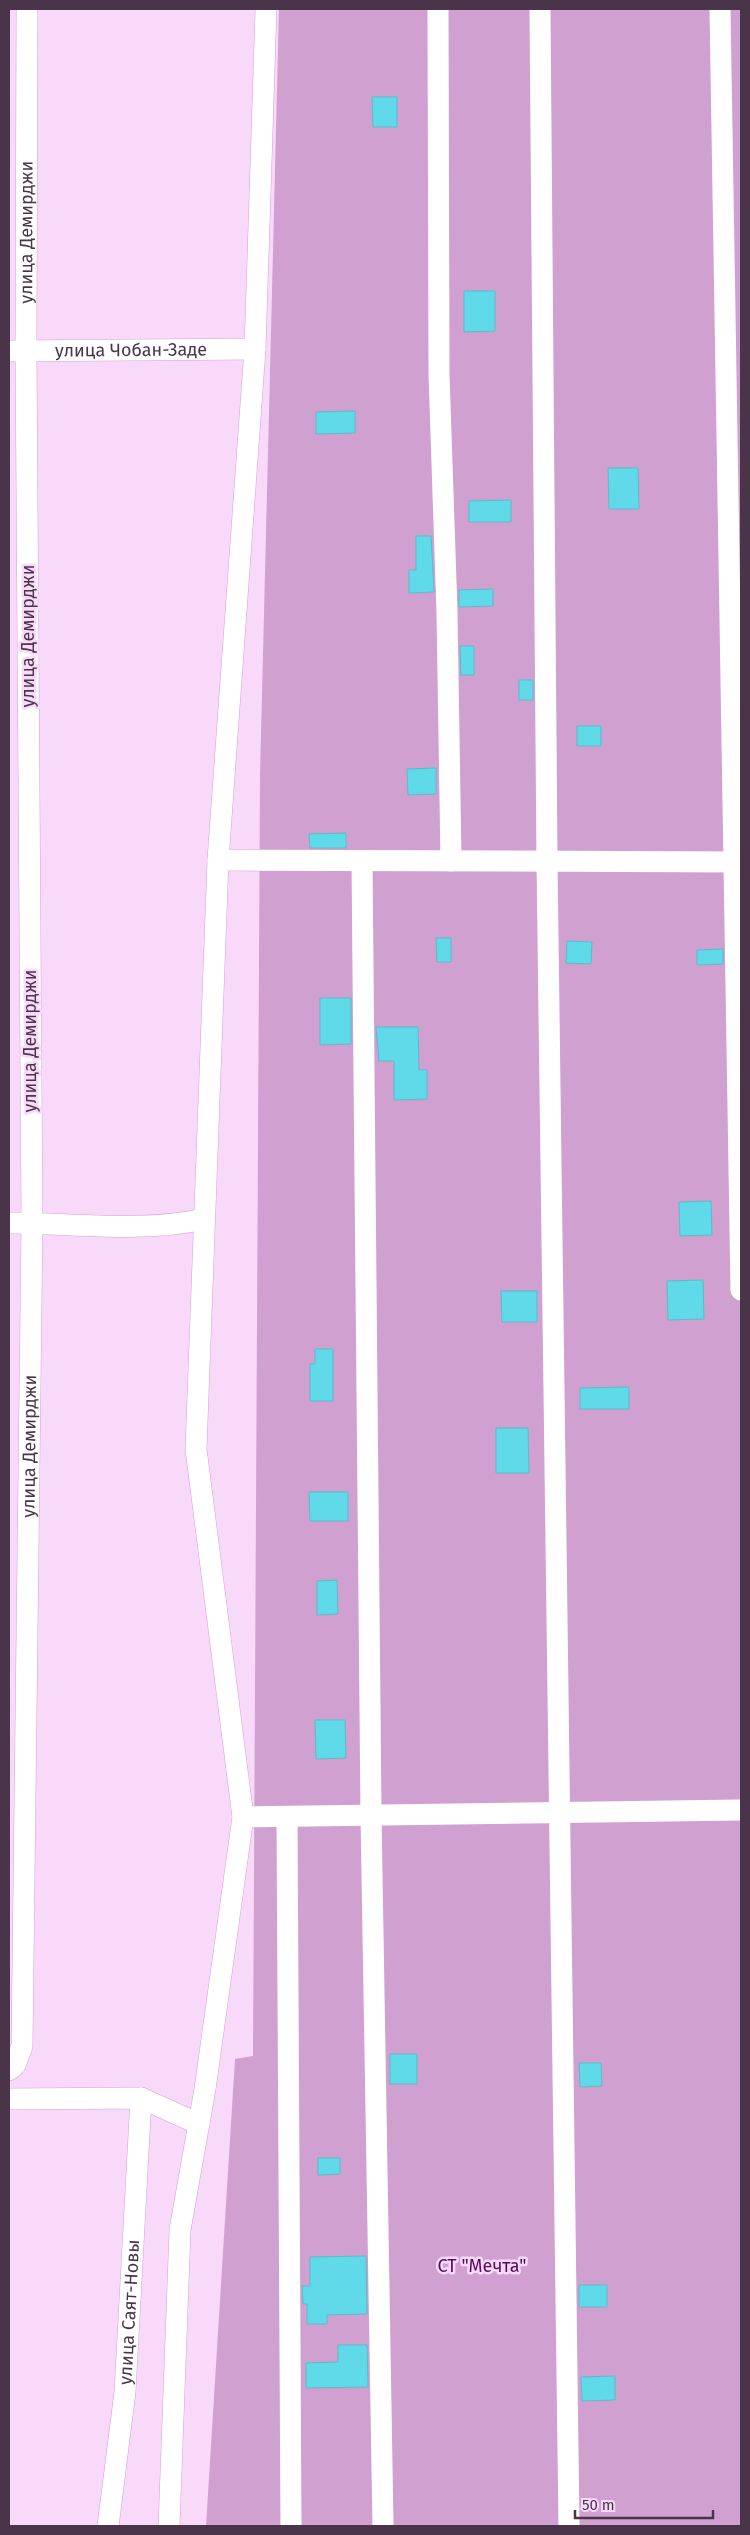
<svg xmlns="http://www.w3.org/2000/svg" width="750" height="2535" font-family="'Fira Sans',sans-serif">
<rect width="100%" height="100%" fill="#f9d9f9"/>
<!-- green -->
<path fill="#d0a0d1" d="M279,9H741V2526H206L235,2059L253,2056L260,775Z"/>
<!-- building -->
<path fill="#60dae9" stroke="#5bbbc7" d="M372,97H397V127H373Z
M464,291H495V331L464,332Z
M355,411V433L316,434V412Z
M608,468H638L639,509H609Z
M511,500V522H469V501Z
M416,536H431L434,592L409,593V570H416Z
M493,589V606L459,607V590Z
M460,646H474V675H461Z
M519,680H533V700H519Z
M577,726H601V746H577Z
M436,768V794L408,795L407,769Z
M346,833V848H310L309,834Z
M436,938H451V962H437Z
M567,941L592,942L591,964L566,963Z
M723,949V964L697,965V950Z
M320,998H351V1044L320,1045Z
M376,1027H418L419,1070H427V1099L394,1100V1061H379Z
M711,1201L712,1235L680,1236L679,1202Z
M703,1280L704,1319L668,1320L667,1281Z
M501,1291H537V1322H502Z
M315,1349H333V1401H310V1364H315Z
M629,1387V1409H580V1388Z
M496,1428H528L529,1473H496Z
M309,1492H348V1521H310Z
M337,1580L338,1614L317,1615V1581Z
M315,1720H345L346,1758L316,1759Z
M390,2054H417V2084H390Z
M579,2063H601L602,2086L580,2087Z
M318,2158H340V2174L318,2175Z
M366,2256L367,2314L327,2315V2324H307V2304H303L302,2286H310V2257Z
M579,2285H607V2307H579Z
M338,2345H367L368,2387L306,2388V2363L338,2362Z
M615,2376V2400L582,2401L581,2377Z"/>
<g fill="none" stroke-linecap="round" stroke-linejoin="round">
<defs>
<g id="minor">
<path d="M438,9L439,374L447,612L451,861"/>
<path d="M540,9L547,861L569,2526"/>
<path d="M720,9L741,1290"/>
<path id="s1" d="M9,351L255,349"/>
<path d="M218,860L741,862"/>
<path d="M362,861L371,1815L383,2526"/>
<path d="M9,1223C73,1223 141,1233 204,1219"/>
<path d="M243,1817L741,1810"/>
<path d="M287,1817L291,2526"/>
<path id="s2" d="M9,2070L15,2065L22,2046L32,1223L26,351L27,9"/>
<path d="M9,2099L141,2098L199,2124"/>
<path id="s3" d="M108,2526L125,2392L141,2098"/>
<path d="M169,2526L180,2230L205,2089L243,1817L196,1449L218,860L255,349L266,9"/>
</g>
</defs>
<!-- minor casing -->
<use href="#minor" stroke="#d4a1d5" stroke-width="22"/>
<!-- minor -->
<use href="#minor" stroke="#fff" stroke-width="21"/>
</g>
<g text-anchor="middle" stroke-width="5" stroke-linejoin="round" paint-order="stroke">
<!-- street labels -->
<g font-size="18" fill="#493449" stroke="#f9d9f9">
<text dy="6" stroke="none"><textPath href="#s2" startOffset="1842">улица Демирджи</textPath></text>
<text dy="6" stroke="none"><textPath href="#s1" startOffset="122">улица Чобан-Заде</textPath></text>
<text transform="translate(28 636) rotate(-90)" y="6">улица Демирджи</text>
<text transform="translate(30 1041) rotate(-90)" y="6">улица Демирджи</text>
<text dy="6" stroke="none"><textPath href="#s2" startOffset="628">улица Демирджи</textPath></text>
<text dy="6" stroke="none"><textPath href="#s3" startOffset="215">улица Саят-Новы</textPath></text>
</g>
<!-- park labels -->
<g font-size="18" fill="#570c5b" stroke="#f9d9f9">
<text x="482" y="2272">СТ "Мечта"</text>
</g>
</g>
<!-- border -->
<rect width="750" height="2535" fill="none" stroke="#493449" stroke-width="20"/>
<!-- scale -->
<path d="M575 2510v8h138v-8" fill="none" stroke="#493449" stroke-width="2.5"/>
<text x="582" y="2510" font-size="15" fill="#493449" stroke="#f9d9f9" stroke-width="4" paint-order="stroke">50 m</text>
</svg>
